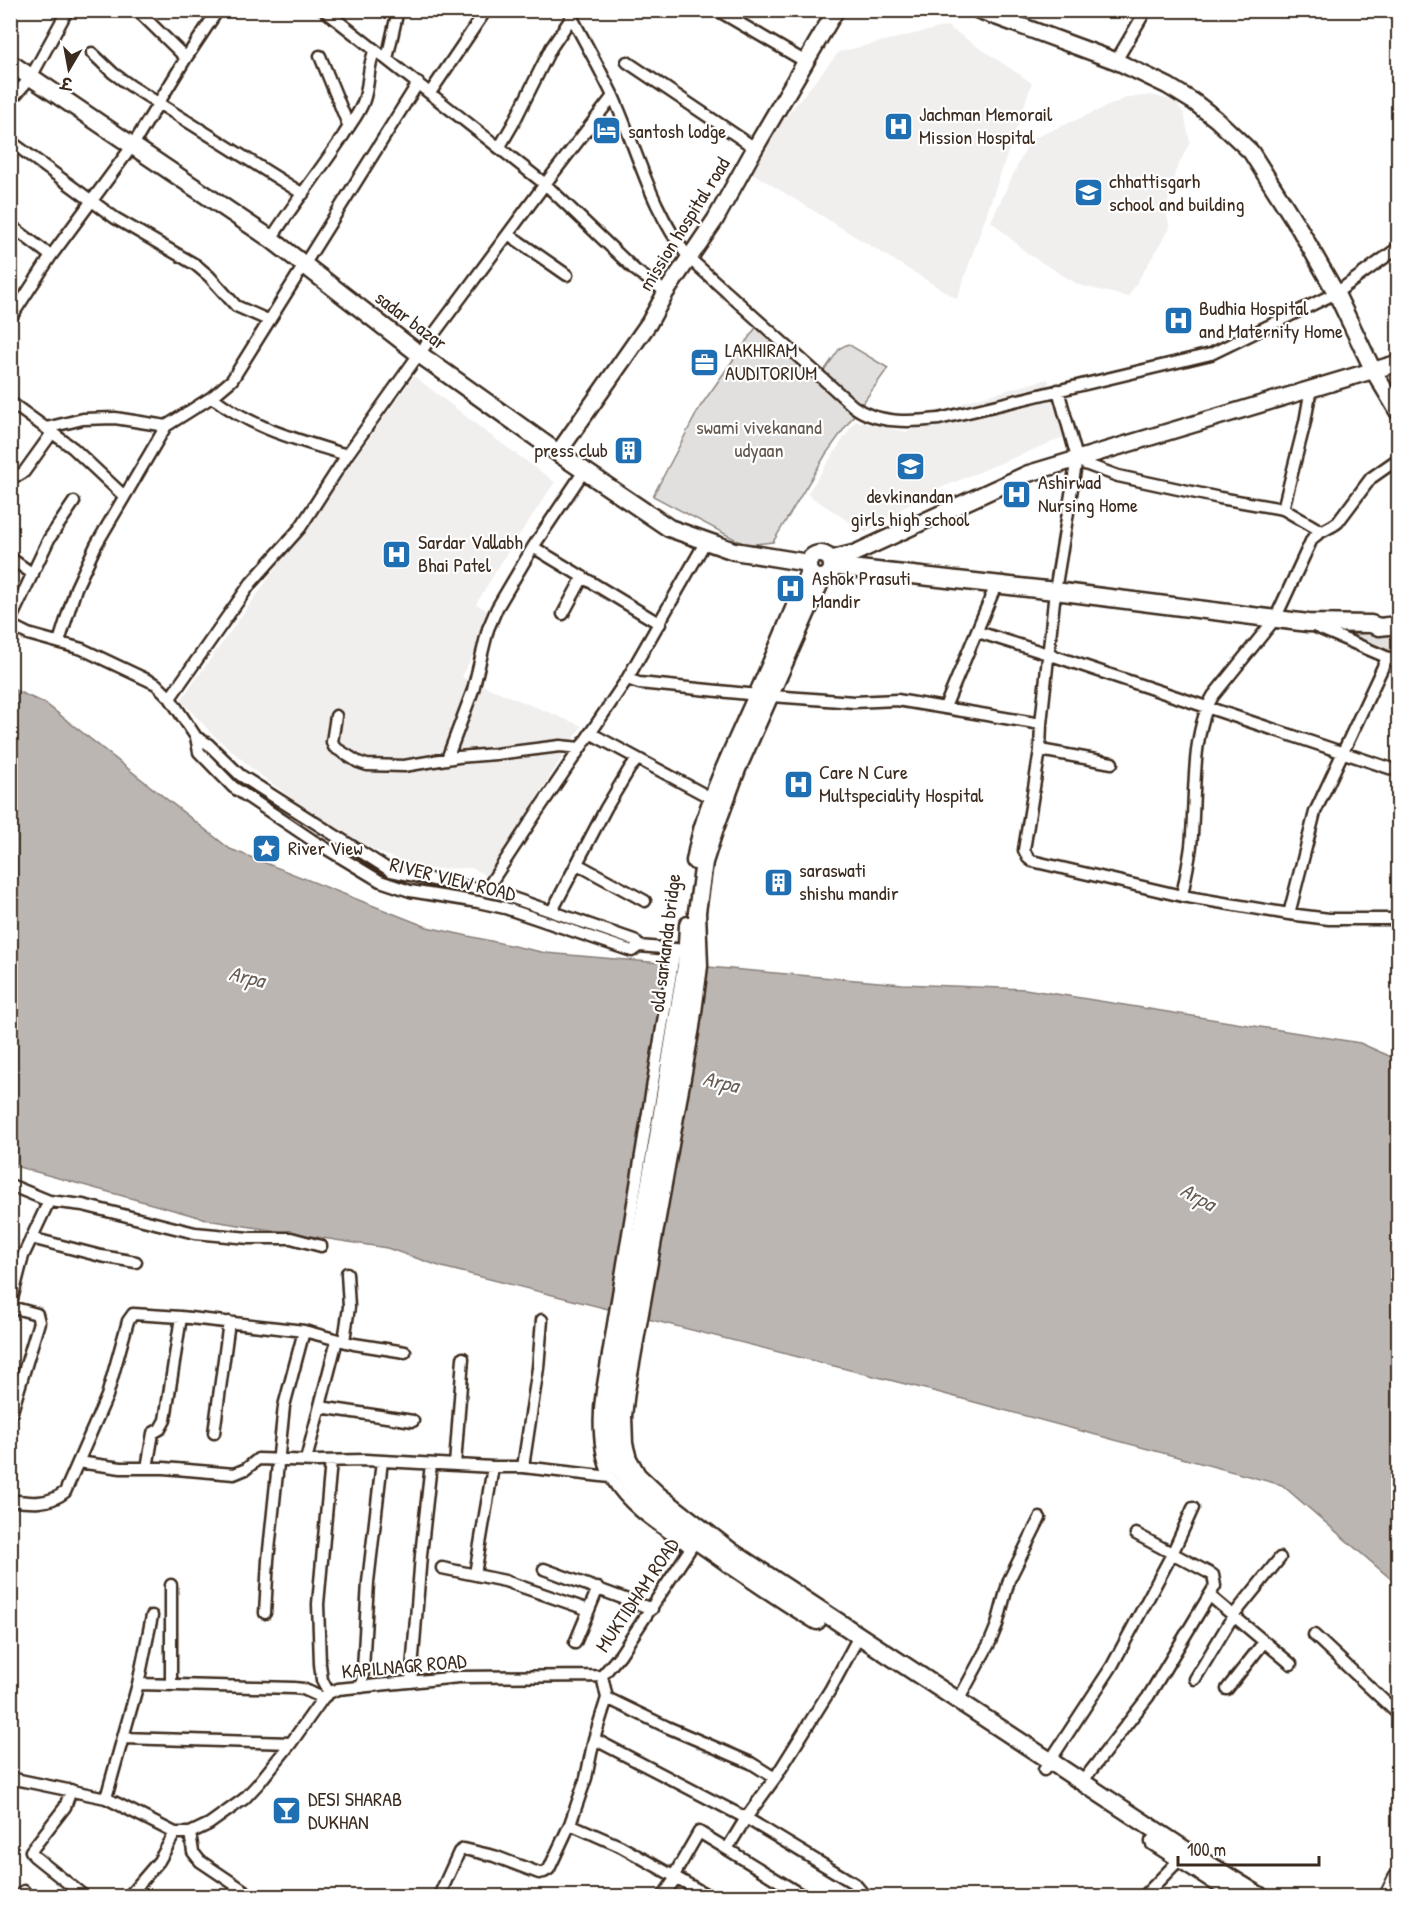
<svg xmlns="http://www.w3.org/2000/svg" width="1409" height="1907" font-family="'Patrick Hand','Playpen Sans Deva',sans-serif">
<rect width="100%" height="100%" fill="#fff"/>
<filter id="ink" filterUnits="userSpaceOnUse"><feTurbulence type="fractalNoise" baseFrequency=".0167" numOctaves="2"/><feDisplacementMap in="SourceGraphic" scale="12" xChannelSelector="R" yChannelSelector="G"/><feConvolveMatrix kernelMatrix="1 2 1 2 8 2 1 2 1" color-interpolation-filters="sRGB"/></filter>
<g filter="url(#ink)">
<!-- built -->
<path fill="#f1efee" d="M947,26L1032,83L957,299L744,168L839,52Z
M1151,95L1175,101L1184,114L1190,142L1175,172L1166,211L1170,228L1128,297L1079,285L1028,254L991,221L1030,140L1126,98Z
M414,376L486,432L555,482L507,553L476,604L493,614L462,677L582,726L487,876L472,868L424,869L413,866L383,854L350,837L305,808L255,771L211,733L181,700Z
M1048,379L1064,437L921,496L866,533L807,494L855,421L907,432L967,401Z"/>
<!-- green -->
<path fill="#e2e0de" stroke="#8e857e" stroke-width="1.5" d="M759,323L824,371L840,348L848,344L888,368L826,454L773,542L746,545L653,496L700,407Z
M1398,631V656L1343,635Z"/>
<!-- water -->
<path fill="#bcb6b3" stroke="#887e77" stroke-width="1.5" d="M10,688L46,704L230,849L427,927L546,953L902,984L1025,989L1360,1043L1398,1060V1585L1282,1485L937,1392L442,1267L387,1248L213,1221L11,1165Z"/>
<g fill="none" stroke-linecap="round" stroke-linejoin="round">
<defs>
<path id="street" d="M137,10L186,58
M324,10L545,184L635,270L666,292
M568,10C583,39 599,67 613,96C639,154 649,206 689,258L853,406C876,424 911,422 939,419L1211,354L1336,293L1398,248
M717,10L806,62
M92,53L113,73L131,86L303,194
M320,56L349,127
M387,59L398,10
M1116,61L1146,10
M627,62L755,148
M430,93L486,10
M10,101L31,77L66,13
M10,141L115,218L196,265L209,276L236,306L268,320
M499,148L513,124L551,48L572,17
M10,225L51,256
M508,234L567,275
M271,239C294,203 320,171 343,136C350,124 360,113 364,100C370,83 367,66 375,50
M10,319L51,256L133,145L186,58L218,10
M1058,390L1077,458L1055,591L1041,724L1040,750L1024,850L1028,858L1032,861L1182,896L1289,914L1329,919H1398
M212,397C256,430 296,439 347,455
M10,402L73,448L124,496
M46,428L83,419L115,418L166,426
M1077,458L1085,464L1118,476L1220,498L1283,509L1321,531
M10,476L19,475L24,472L52,433
M1283,509L1305,422L1311,388
M533,547L660,624
M10,558L33,574
M563,614L583,577
M10,621L49,539L74,502
M10,625L28,634L82,649L156,684L170,698L196,737L199,752L233,787L312,840L380,881L410,891L478,902L505,908L632,951L639,946L686,950
M1316,627L1398,662
M978,632L1048,654L1398,771
M59,642L76,588L96,545L166,426L212,397L232,380L418,83
M627,679L639,683L758,695L854,702L897,700L1041,724
M170,698L251,583L300,528L347,455L419,354L545,184L613,96
M945,707L996,585
M336,716L332,742L334,747L358,762L367,765L404,766L458,757L496,754L560,746L580,748
M590,733L711,798
M196,737L208,744L240,775L391,871L501,894L634,940L639,946
M1040,750L1112,763
M447,759L473,690L488,629L497,608L533,547L584,471
M577,864L645,901
M486,890L537,812L627,679L706,541
M1182,896C1185,879 1189,862 1191,846C1196,801 1190,735 1213,696L1275,619L1312,539C1320,530 1330,529 1338,522L1371,478L1398,459
M552,911L606,808L630,768L638,759
M1289,914L1315,812L1387,658
M675,949L602,1391C598,1415 598,1456 611,1478C629,1509 662,1528 691,1548
M10,1185L49,1201L83,1205L195,1233L249,1238H291L321,1246
M31,1238L101,1256L136,1262
M10,1307L23,1256L49,1201
M344,1341L349,1307L347,1273
M320,1407L413,1421
M10,1418L39,1322L37,1314L11,1307
M214,1433L229,1322
M306,1460L337,1340
M78,1462L121,1468H164L234,1474L246,1469L258,1459L317,1461L365,1460L493,1467H523L610,1477
M455,1465L463,1358
M523,1467L538,1368L542,1320
M147,1468L153,1433L160,1429L165,1420L181,1317
M10,1500C30,1503 49,1505 65,1492L107,1396L128,1321L133,1314L181,1317L304,1331L354,1344L405,1352
M442,1568L505,1581L589,1610
M544,1569L652,1609
M475,1574L493,1467
M1210,1596L1291,1664
M265,1613L268,1560L284,1406L304,1331
M1314,1635L1398,1714
M575,1643L598,1588
M1195,1679L1233,1616L1280,1558
M411,1682L421,1555L431,1464
M138,1684L294,1688L303,1689L323,1698
M171,1684V1585
M362,1687L368,1582L382,1461
M1227,1689L1264,1642
M329,1693L322,1680L320,1664L318,1604L331,1461
M607,1698L667,1727L751,1763L775,1778
M958,1701L990,1642L997,1625L1009,1580L1040,1518
M123,1738L291,1743
M594,1739L746,1818L855,1884L865,1896
M1044,1770L1112,1666L1172,1554L1193,1508
M10,1778L106,1798L175,1833H190L209,1824L244,1799L258,1784L291,1743L323,1698L329,1693L338,1689L459,1677L602,1676L620,1655L698,1537
M1082,1782L1148,1697L1215,1586L1213,1575L1136,1534
M71,1790L65,1807L31,1851L34,1856L84,1896
M106,1798L138,1684L152,1616
M570,1824L620,1846L709,1896
M190,1833L193,1852L200,1861L252,1896
M727,1849L803,1896
M673,1877L699,1832L727,1849L746,1818L775,1778L830,1690L859,1636
M19,1896L24,1891
M129,1896L159,1861L175,1833
M439,1896L459,1852L464,1849L494,1856L539,1873L544,1872L549,1869L570,1824L586,1778L594,1739L607,1698L602,1676
M663,1896L675,1879
M1144,1896L1183,1856"/>
<path id="secondary" d="M978,10L1116,61L1168,86L1194,102L1216,119L1251,152L1299,228L1336,293L1373,370L1398,412
M558,453L649,323L666,292L715,220L755,148L836,10
M831,559L855,553L1027,474L1398,363"/>
<path id="primary" d="M10,63L271,239L419,354L558,453L669,528L734,551L808,563
M808 566a12 12 0 1 1 24 0a12 12 0 1 1-24 0Z
M832,566L1055,591L1308,623L1371,624L1379,627L1398,625
M822,578L737,769L714,831L704,862L697,912L699,966L691,1027L626,1391L623,1416L624,1444L628,1459L637,1475L658,1495L732,1552L1187,1851L1260,1896
M695,861C704,808 728,760 750,711C771,665 790,619 809,572
M688,925L686,965L657,1143L611,1398C608,1422 609,1444 619,1466C636,1503 695,1539 728,1563C758,1583 786,1603 817,1621
M1154,1842L1238,1896"/>
<path id="highway" d="M1390,1896L1398,1880"/>
</defs>
<!-- street casing -->
<use href="#street" stroke="#3b2a1e" stroke-width="15"/>
<!-- secondary casing -->
<use href="#secondary" stroke="#3b2a1e" stroke-width="20"/>
<!-- primary casing -->
<use href="#primary" stroke="#3b2a1e" stroke-width="21"/>
<!-- highway casing -->
<use href="#highway" stroke="#3b2a1e" stroke-width="24"/>
<!-- street -->
<use href="#street" stroke="#fff" stroke-width="10"/>
<!-- secondary -->
<use href="#secondary" stroke="#fff" stroke-width="15"/>
<!-- primary -->
<use href="#primary" stroke="#fff" stroke-width="16"/>
<!-- highway -->
<use href="#highway" stroke="#fff" stroke-width="20"/>
</g>
</g>
<!-- icons -->
<defs>
<symbol id="hospital-square" viewBox="-11 -11 22 22"><rect x="-9" y="-9" width="18" height="18" rx="4" fill="#1f6fb2" stroke="#fff"/><path d="M-5-5h3v3.5h4V-5h3V5h-3V1.5h-4V5h-3Z" fill="#fff"/></symbol>
<symbol id="hotel-square" viewBox="-11 -11 22 22"><rect x="-9" y="-9" width="18" height="18" rx="4" fill="#1f6fb2" stroke="#fff"/><path d="M-6-4.5h1.5V1H6V5H4.5V3h-9V5H-6ZM-4 0a1.8 1.8 0 1 1 3.6 0ZM.5 0V-2.5h3Q6-2.5 6 0Z" fill="#fff"/></symbol>
<symbol id="school-square" viewBox="-11 -11 22 22"><rect x="-9" y="-9" width="18" height="18" rx="4" fill="#1f6fb2" stroke="#fff"/><path d="M0-5L7-2L0 1L-7-2ZM-4 1L0 2.5L4 1V4Q0 6-4 4Z" fill="#fff"/></symbol>
<symbol id="office-square" viewBox="-11 -11 22 22"><rect x="-9" y="-9" width="18" height="18" rx="4" fill="#1f6fb2" stroke="#fff"/><path d="M-6-3h4V-5.5h4V-3h4V5H-6ZM-1-4.5V-3h2v-1.5ZM-6 0V1H6V0Z" fill="#fff"/></symbol>
<symbol id="building-square" viewBox="-11 -11 22 22"><rect x="-9" y="-9" width="18" height="18" rx="4" fill="#1f6fb2" stroke="#fff"/><path d="M-4-6H4V6H1V3H-1V6H-4ZM-2.5-4.3h1.7v1.8h-1.7ZM.8-4.3h1.7v1.8H.8ZM-2.5-1h1.7V.8h-1.7ZM.8-1h1.7V.8H.8Z" fill="#fff"/></symbol>
<symbol id="sight-square" viewBox="-11 -11 22 22"><rect x="-9" y="-9" width="18" height="18" rx="4" fill="#1f6fb2" stroke="#fff"/><path d="M0-6L1.8-2.2L6-1.7L2.9 1.2L3.7 5.4L0 3.3L-3.7 5.4L-2.9 1.2L-6-1.7L-1.8-2.2Z" fill="#fff"/></symbol>
<symbol id="bar-square" viewBox="-11 -11 22 22"><rect x="-9" y="-9" width="18" height="18" rx="4" fill="#1f6fb2" stroke="#fff"/><path d="M-6-5H6L.8 .8V4.5H3.5V6h-7V4.5H-.8V.8Z" fill="#fff"/></symbol>
</defs>
<g fill-rule="evenodd">
<use href="#hospital-square" x="882" y="110" width="33" height="33"/>
<use href="#hotel-square" x="590" y="114" width="33" height="33"/>
<use href="#school-square" x="1072" y="176" width="33" height="33"/>
<use href="#hospital-square" x="1162" y="304" width="33" height="33"/>
<use href="#office-square" x="688" y="346" width="33" height="33"/>
<use href="#building-square" x="612" y="434" width="33" height="33"/>
<use href="#school-square" x="894" y="450" width="33" height="33"/>
<use href="#hospital-square" x="1000" y="478" width="33" height="33"/>
<use href="#hospital-square" x="380" y="538" width="33" height="33"/>
<use href="#hospital-square" x="774" y="572" width="33" height="33"/>
<use href="#hospital-square" x="782" y="768" width="33" height="33"/>
<use href="#sight-square" x="250" y="832" width="33" height="33"/>
<use href="#building-square" x="762" y="866" width="33" height="33"/>
<use href="#bar-square" x="270" y="1794" width="33" height="33"/>
</g>
<g text-anchor="middle" stroke-width="4.5" stroke-linejoin="round" paint-order="stroke">
<!-- poi labels -->
<g font-size="20" fill="#3b2a1e" stroke="#fff" text-anchor="start">
<text x="919" y="121">Jachman Memorail<tspan x="919" dy="23">Mission Hospital</tspan></text>
<text x="628" y="138">santosh lodge</text>
<text x="1109" y="188">chhattisgarh<tspan x="1109" dy="23">school and building</tspan></text>
<text x="1199" y="315">Budhia Hospital<tspan x="1199" dy="23">and Maternity Home</tspan></text>
<text x="725" y="357">LAKHIRAM<tspan x="725" dy="23">AUDITORIUM</tspan></text>
<text x="608" y="457" text-anchor="end">press club</text>
<text x="1038" y="489">Ashirwad<tspan x="1038" dy="23">Nursing Home</tspan></text>
<text x="910" y="503" text-anchor="middle">devkinandan<tspan x="910" dy="23">girls high school</tspan></text>
<text x="418" y="549">Sardar Vallabh<tspan x="418" dy="23">Bhai Patel</tspan></text>
<text x="812" y="585">Ashok Prasuti<tspan x="812" dy="23">Mandir</tspan></text>
<text x="819" y="779">Care N Cure<tspan x="819" dy="23">Multspeciality Hospital</tspan></text>
<text x="288" y="855">River View</text>
<text x="799" y="877">saraswati<tspan x="799" dy="23">shishu mandir</tspan></text>
<text x="308" y="1806">DESI SHARAB<tspan x="308" dy="23">DUKHAN</tspan></text>
</g>
<!-- street labels -->
<g font-size="20" fill="#3b2a1e" stroke="#fff">
<text transform="translate(684 224) rotate(-58)" y="7">mission hospital road</text>
<text transform="translate(411 320) rotate(37)" y="7">sadar bazar</text>
<text transform="translate(453 879) rotate(14)" y="7">RIVER VIEW ROAD</text>
<text transform="translate(665 943) rotate(-83)" y="7">old sarkanda bridge</text>
<text transform="translate(637 1595) rotate(-56)" y="7">MUKTIDHAM ROAD</text>
<text transform="translate(404 1666) rotate(-5)" y="7">KAPILNAGR ROAD</text>
</g>
<!-- park labels -->
<g font-size="20" fill="#65584e" stroke="#fff">
<text x="759" y="434">swami vivekanand<tspan x="759" dy="23">udyaan</tspan></text>
</g>
<!-- water labels -->
<g font-size="21" font-style="italic" fill="#685b52" stroke="#fff">
<text transform="translate(247 977) rotate(13)" y="7">Arpa</text>
<text transform="translate(721 1082) rotate(13)" y="7">Arpa</text>
<text transform="translate(1198 1197) rotate(28)" y="7">Arpa</text>
</g>
</g>
<!-- margin -->
<rect width="1409" height="1907" fill="none" stroke="#fff" stroke-width="36"/>
<rect x="18" y="18" width="1373" height="1871" fill="none" stroke="#3b2a1e" stroke-width="2" filter="url(#ink)"/>
<!-- north arrow -->
<g transform="translate(69 69) rotate(190)" stroke="#ffffff" stroke-width="4.5" paint-order="stroke">
<path d="M0-4.5L10 22L0 15L-10 22Z" fill="#3b2a1e"/>
<text y="-9" font-size="16" font-weight="bold" text-anchor="middle" fill="#3b2a1e">उ</text>
</g>
<!-- scale -->
<path d="M1178 1856v9h141v-9" fill="none" stroke="#3b2a1e" stroke-width="3"/>
<text x="1187" y="1856" font-size="18" fill="#3b2a1e" stroke="#ffffff" stroke-width="4.5" paint-order="stroke">100 m</text>
</svg>
